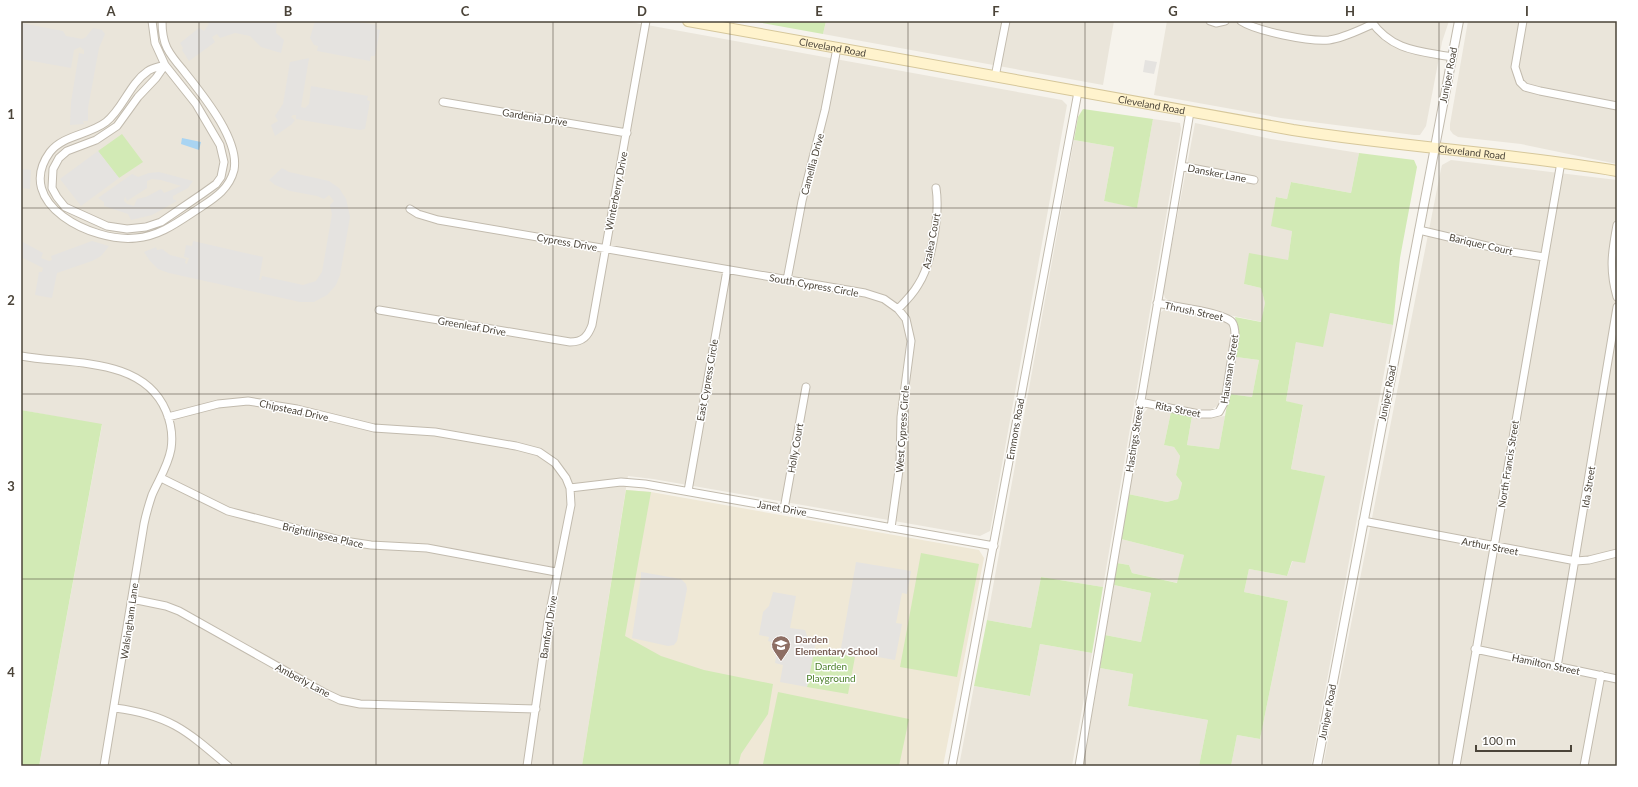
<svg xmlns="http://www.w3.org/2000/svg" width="1638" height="787" font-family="Lato,sans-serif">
<rect width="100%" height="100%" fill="#f6f3ec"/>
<!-- residential -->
<path fill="#eae5da" d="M21,21H625L1062,100L1067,105L990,531L980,536L653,479L628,476L582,766H39L102,425L21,410Z
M826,21H1114L1103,85L823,34Z
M1167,21H1449L1442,42L1426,126L1420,135H1414L1281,118L1154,95Z
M1468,21H1617V164L1521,144L1458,137L1453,134L1450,130V124Z
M1153,119L1180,123L1181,129L1103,587L1041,577L1031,628L987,620L1074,140L1114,147L1104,201L1137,207Z
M1195,123L1271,139L1359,153L1351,193L1291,182L1287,199L1277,197L1292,231L1288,260L1244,284L1261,288L1265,303L1262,322L1172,303L1165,298L1163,291Z
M1451,160L1617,180V766H1323L1441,169L1442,165Z
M1165,309L1222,319L1229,325L1231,335L1220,404L1214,408L1208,411L1148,401L1146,398L1160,313Z
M1330,313L1393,325L1311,766H1231L1237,735L1260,739L1288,601L1244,592L1249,569L1287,576L1324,476L1291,469L1303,406L1286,401L1296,342Z
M1236,357L1259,360L1252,397L1229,394Z
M1148,408L1171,412L1164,445L1174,447L1180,456L1176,475L1182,483L1178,499L1167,502L1128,494L1144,413Z
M1192,416L1211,418L1225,416L1219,449L1187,445Z
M1121,539L1184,555L1178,583L1132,573L1129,565L1117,563Z
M1114,585L1151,593L1141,642L1105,635Z
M1040,644L1092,653L1072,766H959L974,686L1030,696Z
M1100,668L1133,674L1128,706L1208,720L1199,766H1083Z"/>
<!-- education -->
<path fill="#efe8d6" d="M626,490L651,492L979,550L984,558L943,766H582Z"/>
<!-- green -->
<path fill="#d2eab5" d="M751,21H826L823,34Z
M1083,109L1153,119L1137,208L1104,201L1114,147L1074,140L1078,117Z
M122,134L143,162L119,178L98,151Z
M1359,153L1414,160L1417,167L1400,258L1393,325L1330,313L1323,347L1296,342L1286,401L1303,405L1291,469L1325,476L1305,563L1292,561L1287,576L1249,569L1244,592L1288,601L1260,739L1237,735L1231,766H1199L1208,720L1128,706L1133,674L1100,668L1105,635L1141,642L1151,593L1114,585L1117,563L1129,565L1132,573L1177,583L1184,555L1121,539L1128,494L1167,502L1178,499L1182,483L1176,475L1180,456L1174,447L1164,445L1171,412L1192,416L1187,445L1219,449L1229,394L1252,397L1259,360L1236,357L1239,331L1235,317L1261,322L1265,303L1261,288L1244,284L1249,253L1288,260L1292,231L1271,226L1276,197L1287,199L1291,182L1351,193Z
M21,410L102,424L39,766H21Z
M626,490L651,492L625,636L661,656L704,670L773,684L768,714L741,754L738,766H582Z
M921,553L979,564L957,677L900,667Z
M1041,577L1103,587L1092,653L1040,644L1030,696L974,686L987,620L1031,628Z
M814,649L855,657L848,694L807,687Z
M778,692L909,719L899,766H774L763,764Z"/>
<!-- parking -->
<path fill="#e5e3e0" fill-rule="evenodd" d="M206,21H277L276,33L284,40L281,53L261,47L250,36L235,33L220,38L217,34L212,37L215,42L189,61L182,50L183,48L180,43L199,28L204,31L209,24Z
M315,21H352L377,25L376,29L380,30L375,56H371L370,61L317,51L318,46L314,45L310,38Z
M21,23L63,31L66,36L82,39L86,37L93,28L102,30L105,34L99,48L88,108V121H83L84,124L70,125L71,102L79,53L84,54V50L80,47L74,50L71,68L21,59Z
M309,58L301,107L305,108L309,104L311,86L368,96L367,100L370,101L365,129L360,130L296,119V115H293L291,117L295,120L292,124L275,136L271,125L278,121L275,116L283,104L290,62Z
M1145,60L1157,62L1154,74L1143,72Z
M98,151L119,178L81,206L60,179Z
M282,168L289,172L329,181L339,188L346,199L350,217L340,275L336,285L327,295L314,302H300L169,273L158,269L150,261L144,252L156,247L157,250L162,249L170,255L186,259L185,263L187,264L189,258L184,257L186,245L192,246L193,241L263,257L259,280H261L262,276L303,285L316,281L322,272L332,214L330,205L334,201L329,195L324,199L317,196L290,191L275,185L269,180Z
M21,169L31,170L30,189L21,188Z
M159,172L193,181L188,188L173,196V199L177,201L152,215L131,220L128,214L104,206V202L98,198L132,174L138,177L149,173ZM152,179L161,180L181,186L164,193L161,189L146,197L137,199L134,206L127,204L124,201L125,196L127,201L147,188V181Z
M21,241L43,253L41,258L49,261L52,260L51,256L92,241L109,246L101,256L92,261L57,273L52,298L35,295L39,272H42L43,268L21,257Z
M856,562L911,571L907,594L902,593L896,623L902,624L895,660L855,653V657L840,654Z
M641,572L681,579L686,584L687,589L677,641L674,645L668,646L632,638L641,577Z
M773,592L796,596L790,628L805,630L807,636L816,641L807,687L780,682L783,665L775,663L778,644L768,641L769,637L759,635L763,612L769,606Z"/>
<!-- water -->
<path fill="#a9d4f2" d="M182,138L201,142L199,150L181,144Z"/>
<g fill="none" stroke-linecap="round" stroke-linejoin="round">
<defs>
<path id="minor" d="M152,21L155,43L165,65L196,104L220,145L224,162L221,177L216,184L202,194L161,222L146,227L127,229L107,226L65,207L57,197L52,188L53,169L59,158L67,151L96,140L117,126L138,97L156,78L165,65
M162,21C162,30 163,40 167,48C171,56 177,63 183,70C201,93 240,139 234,170C229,190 213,199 198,209C178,222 160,236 136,238C94,243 12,204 50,152C63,135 89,135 106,122C123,109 129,84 148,71C152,68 159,67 165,65
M1210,21L1216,23L1225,21
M1241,21C1256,31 1310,42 1329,40C1344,38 1359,30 1373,24
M1371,21C1392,51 1419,51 1452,57
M1523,21L1515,67L1520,82L1525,87L1540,91L1617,106
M995,77L1006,21
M443,102L627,133
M1181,166L1254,180
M410,209L418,214L438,220L865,293L884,299L898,309L906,319L911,341L901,417L900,463L891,528
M1617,225C1612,252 1609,269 1617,297
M1419,230L1512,252L1544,257
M787,280L802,201L825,110L837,48
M898,309C905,302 913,294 918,285C932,264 940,213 936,188
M379,310L570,342C583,342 588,336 592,325L646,21
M21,356C69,365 143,356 166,411C171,423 173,436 171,449C168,466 159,479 152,495C149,504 146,514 144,524L104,766
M1140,402L1199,414H1211L1219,412L1225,401L1235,336C1235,331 1235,326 1232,322C1223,312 1171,306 1157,303
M168,417L218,404L248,401L297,409L374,428L435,432L516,446L539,452L555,463L566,478L570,488L571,505L548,621L527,766
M161,478L228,511L344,541L371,545L427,548L556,572
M570,488L621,482L645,484L994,546
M688,491L727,270
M784,509L806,387
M1363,521L1576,561L1589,560L1617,553
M132,599L166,606L179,611L323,692L340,700L360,704L536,709
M1475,649L1617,679
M1557,667L1617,307
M115,708C170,715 187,731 228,766
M952,766L1078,92
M1079,766L1190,112
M1456,766L1561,162
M1584,766L1601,675"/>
<path id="tertiary" d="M1317,766L1459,21"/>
<g id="secondary">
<path id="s1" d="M688,21L1293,130C1401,147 1510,153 1617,171"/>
</g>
</defs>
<!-- minor casing -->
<use href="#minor" stroke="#c2bbae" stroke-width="9"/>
<!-- tertiary casing -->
<use href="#tertiary" stroke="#c2bbae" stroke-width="10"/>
<!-- secondary casing -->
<use href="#secondary" stroke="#d6c79b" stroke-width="12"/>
<!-- minor -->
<use href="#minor" stroke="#fff" stroke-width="7"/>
<!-- tertiary -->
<use href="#tertiary" stroke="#fff" stroke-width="8"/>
<!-- secondary -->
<use href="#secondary" stroke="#fff3cd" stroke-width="10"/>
</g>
<!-- grid -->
<path fill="none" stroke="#4b4439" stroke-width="1" stroke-opacity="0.55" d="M199,21V766M376,21V766M553,21V766M730,21V766M908,21V766M1085,21V766M1262,21V766M1439,21V766M21,208H1617M21,394H1617M21,579H1617"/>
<!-- icons -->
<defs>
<symbol id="school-pin" viewBox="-11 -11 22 30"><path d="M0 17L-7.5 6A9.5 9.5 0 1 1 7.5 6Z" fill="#8d6e63" stroke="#fff"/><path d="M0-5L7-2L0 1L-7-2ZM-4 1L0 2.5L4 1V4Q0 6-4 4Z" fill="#fff"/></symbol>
</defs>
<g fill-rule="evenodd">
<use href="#school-pin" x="770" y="634" width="22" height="30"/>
</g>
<g text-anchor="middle" stroke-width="3" stroke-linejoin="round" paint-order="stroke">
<!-- street labels -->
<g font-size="10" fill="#4b4439" stroke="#fff">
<text dy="4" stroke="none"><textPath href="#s1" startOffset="147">Cleveland Road</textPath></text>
<text transform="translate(1448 75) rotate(-79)" y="4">Juniper Road</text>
<text dy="4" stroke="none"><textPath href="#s1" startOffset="471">Cleveland Road</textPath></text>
<text transform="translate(535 117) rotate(9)" y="4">Gardenia Drive</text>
<text dy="4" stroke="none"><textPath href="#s1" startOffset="795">Cleveland Road</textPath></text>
<text transform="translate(812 164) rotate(-75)" y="4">Camellia Drive</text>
<text transform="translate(1217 173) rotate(11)" y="4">Dansker Lane</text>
<text transform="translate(616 191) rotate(-79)" y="4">Winterberry Drive</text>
<text transform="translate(931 241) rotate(-79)" y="4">Azalea Court</text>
<text transform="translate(567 242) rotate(10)" y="4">Cypress Drive</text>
<text transform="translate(1481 244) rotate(13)" y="4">Bariquer Court</text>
<text transform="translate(814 285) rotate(10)" y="4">South Cypress Circle</text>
<text transform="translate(1194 311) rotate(12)" y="4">Thrush Street</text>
<text transform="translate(472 326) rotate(10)" y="4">Greenleaf Drive</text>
<text transform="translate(1229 369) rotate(-81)" y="4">Hausman Street</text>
<text transform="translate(707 380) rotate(-80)" y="4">East Cypress Circle</text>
<text transform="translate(1387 393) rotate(-79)" y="4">Juniper Road</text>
<text transform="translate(1178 409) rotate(11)" y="4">Rita Street</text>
<text transform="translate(294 410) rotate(12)" y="4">Chipstead Drive</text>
<text transform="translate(902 429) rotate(-86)" y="4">West Cypress Circle</text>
<text transform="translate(1015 429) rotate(-80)" y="4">Emmons Road</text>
<text transform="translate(1134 439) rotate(-81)" y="4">Hastings Street</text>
<text transform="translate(795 448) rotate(-80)" y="4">Holly Court</text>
<text transform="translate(1508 464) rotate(-81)" y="4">North Francis Street</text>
<text transform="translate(1588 487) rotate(-81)" y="4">Ida Street</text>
<text transform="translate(782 508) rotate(10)" y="4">Janet Drive</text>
<text transform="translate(323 535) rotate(13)" y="4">Brightlingsea Place</text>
<text transform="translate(1490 546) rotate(11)" y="4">Arthur Street</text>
<text transform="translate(129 621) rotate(-82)" y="4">Walsingham Lane</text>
<text transform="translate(548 627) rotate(-81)" y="4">Bamford Drive</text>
<text transform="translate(1546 664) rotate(12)" y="4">Hamilton Street</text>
<text transform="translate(303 680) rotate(28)" y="4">Amberly Lane</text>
<text transform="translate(1327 712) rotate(-79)" y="4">Juniper Road</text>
</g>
<!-- education labels -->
<g font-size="10" font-weight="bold" fill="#785e54" stroke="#fff" text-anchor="start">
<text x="795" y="643">Darden<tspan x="795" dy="12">Elementary School</tspan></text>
</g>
<!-- park labels -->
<g font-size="10" fill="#4a7f2a" stroke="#fff">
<text x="831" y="670">Darden<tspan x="831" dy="12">Playground</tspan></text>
</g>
</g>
<!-- border -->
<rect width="1638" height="787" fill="none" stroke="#ffffff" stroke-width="44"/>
<!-- scale -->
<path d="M1476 745v6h95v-6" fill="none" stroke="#4b4439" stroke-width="2"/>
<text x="1482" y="745" font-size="12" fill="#4b4439" stroke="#ffffff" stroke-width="3" paint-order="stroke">100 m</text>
<rect x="22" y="22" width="1594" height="743" fill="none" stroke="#4b4439" stroke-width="1.5"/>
<g font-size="13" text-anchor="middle" font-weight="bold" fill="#4b4439">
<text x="111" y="16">A</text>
<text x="288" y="16">B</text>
<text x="465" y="16">C</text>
<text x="642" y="16">D</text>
<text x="819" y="16">E</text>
<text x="996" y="16">F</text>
<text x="1173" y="16">G</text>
<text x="1350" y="16">H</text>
<text x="1527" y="16">I</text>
<text x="11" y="119">1</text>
<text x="11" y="305">2</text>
<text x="11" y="491">3</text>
<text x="11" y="677">4</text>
</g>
</svg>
